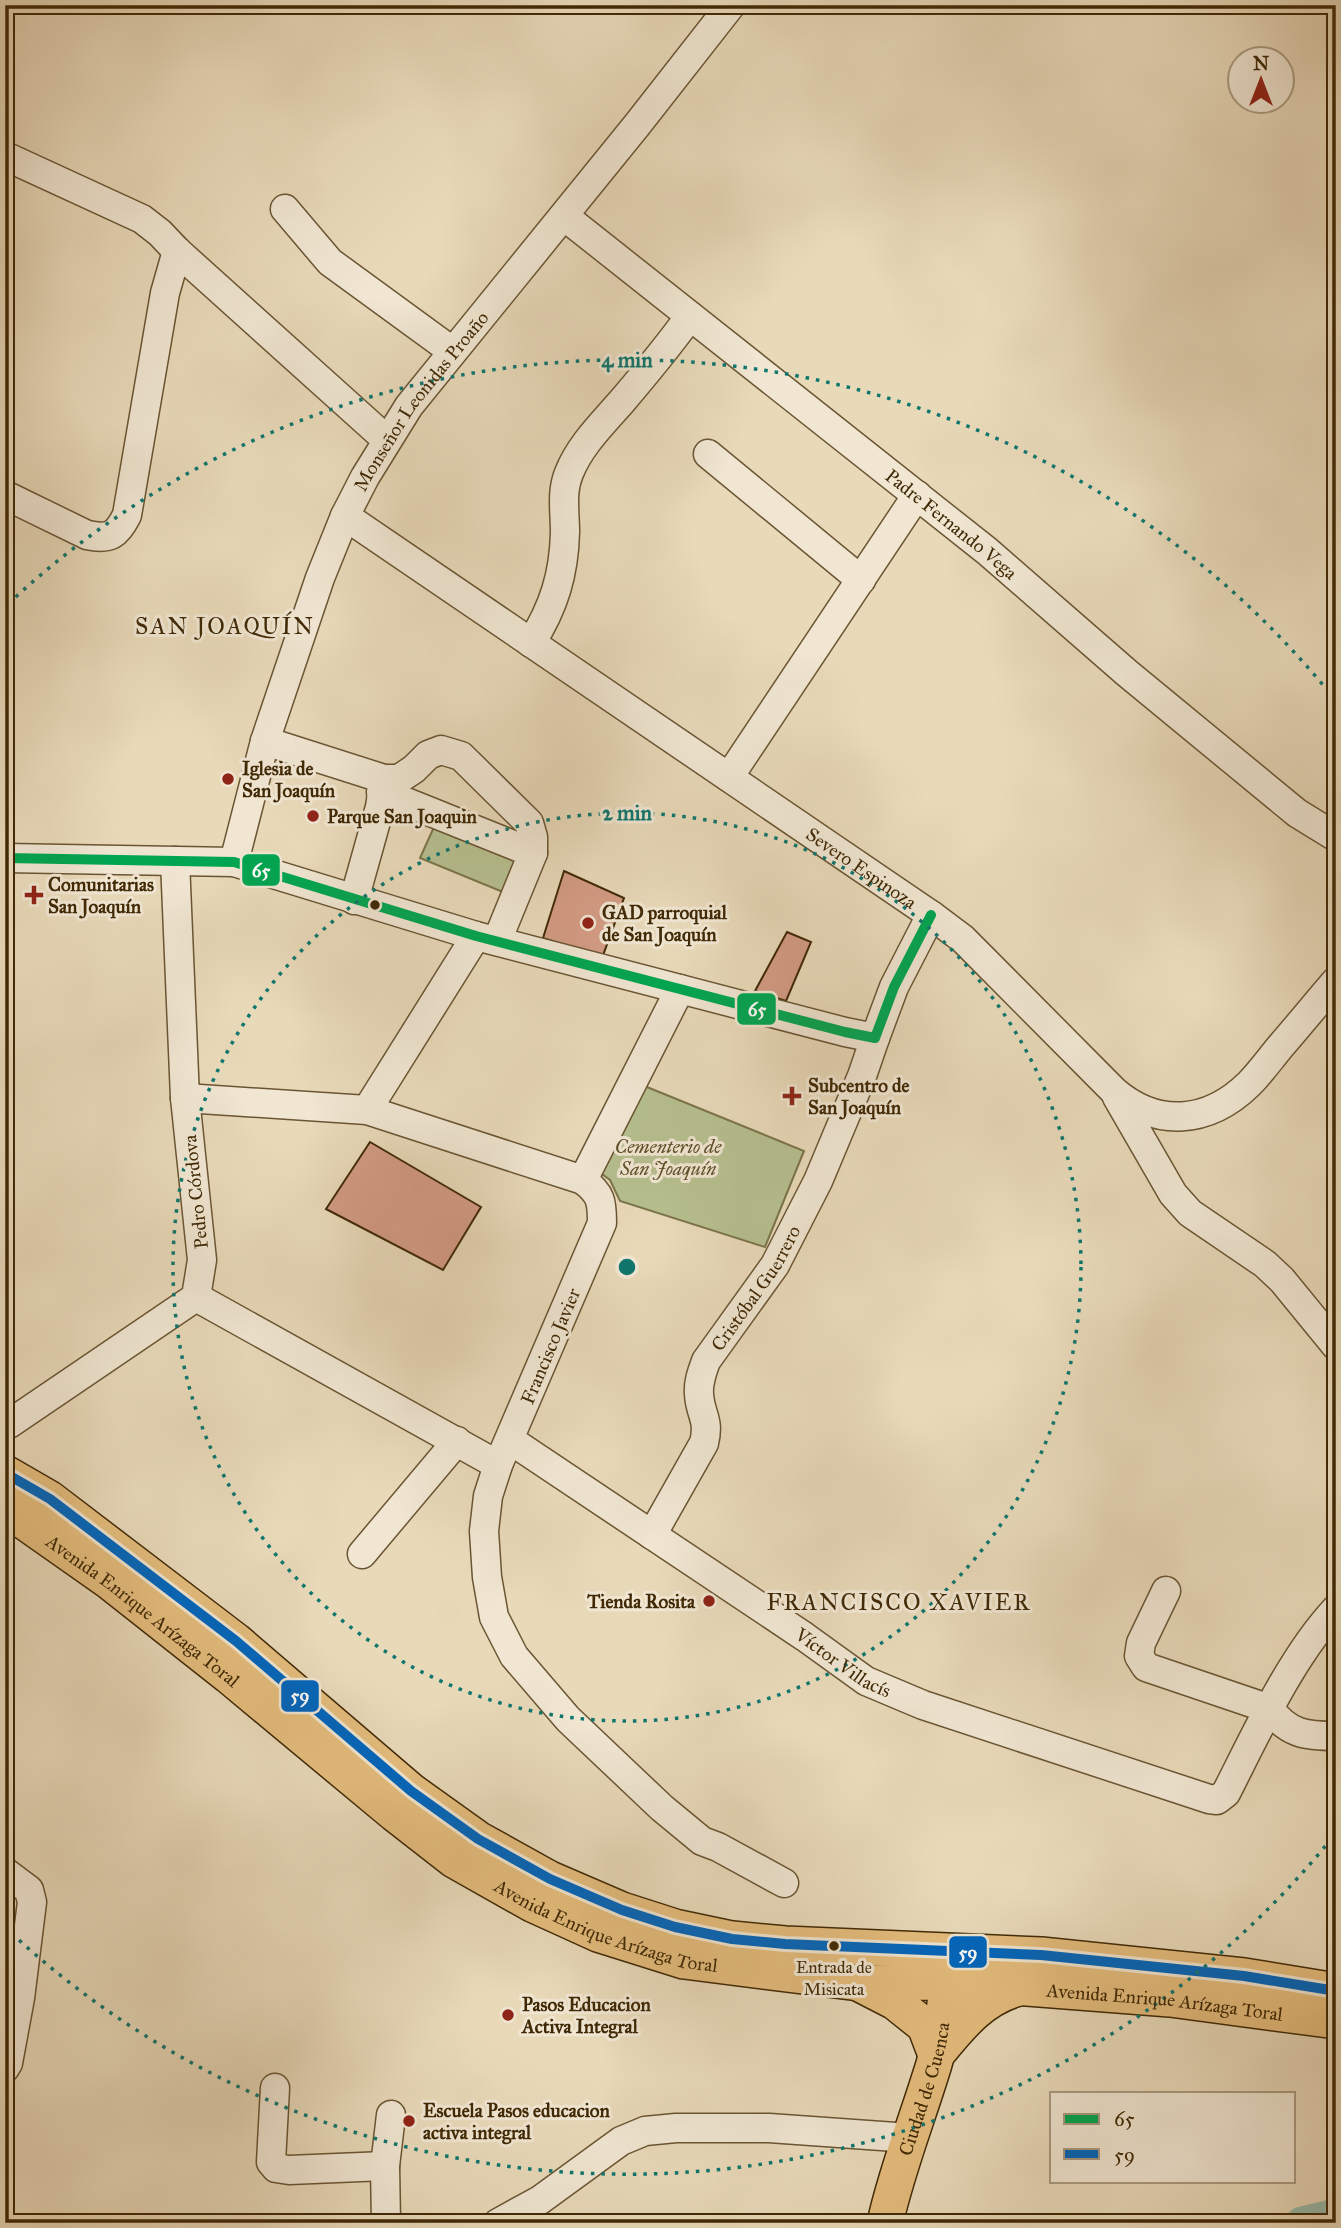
<svg xmlns="http://www.w3.org/2000/svg" width="1341" height="2228" font-family="'IM FELL Great Primer',serif">
<rect width="100%" height="100%" fill="#e8d9b9"/>
<filter id="stains"><feTurbulence type="fractalNoise" baseFrequency=".00286" numOctaves="4"/><feColorMatrix values="0 0 0 0 .2 0 0 0 0 .09 0 0 0 0 .02 0 0 0 .5 -.17"/></filter>
<radialGradient id="worn" r=".72"><stop offset=".6" stop-color="#630" stop-opacity="0"/><stop offset="1" stop-color="#630" stop-opacity=".3"/></radialGradient>
<!-- green -->
<path fill="#b6bf8f" stroke="#7b744a" stroke-width="2" d="M438,818L530,852L515,897L420,858Z
M642,1085L804,1151L765,1247L620,1201L610,1180L595,1169Z"/>
<g fill="none" stroke-linecap="round" stroke-linejoin="round">
<!-- river -->
<path stroke="#98bbab" stroke-width="33" d="M1302,2223L1336,2215"/>
</g>
<!-- building -->
<path fill="#d39b84" stroke="#402906" stroke-width="2" d="M564,871L624,898L602,958L543,938Z
M787,932L811,942L786,1001L755,991Z
M370,1142L481,1207L443,1270L326,1209Z"/>
<g fill="none" stroke-linecap="round" stroke-linejoin="round">
<defs>
<g id="minor">
<path d="M5,156L142,219L160,233L177,251L387,440"/>
<path d="M285,209L330,262L452,351"/>
<path id="s1" d="M564,216L987,551L1127,673L1297,813L1336,837"/>
<path d="M708,454L861,580"/>
<path d="M5,495L87,535C110,540 117,535 127,515L165,293L177,251"/>
<path id="s2" d="M345,516L931,915L963,939L1114,1091C1157,1128 1208,1124 1249,1084C1260,1073 1270,1059 1280,1047C1299,1025 1317,1003 1336,981"/>
<path d="M531,643C554,607 564,574 565,532C565,512 561,492 569,473C580,445 603,423 623,400C646,373 669,345 690,316"/>
<path d="M265,741L384,779L380,807L354,900"/>
<path d="M729,777L917,495"/>
<path d="M384,779H399L414,769L428,755L441,750L461,756L529,823L533,837V853"/>
<path d="M381,792L533,853L497,941"/>
<path d="M5,858L234,862L476,936L845,1032L875,1038L894,987L931,915"/>
<path id="s3" d="M234,862L265,741L320,578L345,516L365,477L409,406L637,125L731,5"/>
<path d="M1117,1097L1173,1194L1190,1213L1265,1264L1282,1280L1336,1346"/>
<path d="M185,1098L367,1110L583,1180C601,1194 602,1201 602,1223L498,1465L488,1496L484,1531L487,1577L494,1617L514,1656L568,1719L662,1808L702,1841L718,1847L784,1883"/>
<path d="M367,1110L476,936"/>
<path d="M583,1180L680,989"/>
<path d="M196,1297L498,1465"/>
<path d="M5,1424H9L196,1297L202,1260L185,1098L175,861"/>
<path id="s4" d="M510,1440L805,1637L866,1681L923,1705L1209,1799L1217,1800L1226,1793C1256,1734 1291,1657 1336,1609"/>
<path id="s5" d="M652,1535L704,1443C710,1419 700,1415 699,1394C698,1382 702,1372 706,1361L775,1265L818,1181L862,1076L875,1038"/>
<path d="M362,1554L457,1441"/>
<path d="M1166,1591L1141,1643L1139,1656L1146,1667L1270,1709C1288,1734 1306,1736 1336,1736"/>
<path d="M5,1872L29,1890L32,1902L20,1998L8,2063L5,2068"/>
<path d="M275,2088L271,2162L276,2168L289,2170L385,2166"/>
<path d="M386,2223L385,2166L391,2115"/>
<path d="M498,2223L540,2200L621,2141L645,2131L676,2128H769L910,2138"/>
</g>
<g id="major">
<path d="M5,1473L50,1499L236,1641L411,1791L478,1839L550,1879L622,1910L675,1927L732,1939L785,1944L1041,1955L1244,1976L1336,1991"/>
<path id="s6" d="M5,1508L110,1582L229,1676L395,1814L454,1860L532,1904L598,1934L684,1961L859,1983L947,1982L1170,1999L1336,2021"/>
<path d="M862,1985L895,2002L925,2026L936,2055"/>
<path d="M936,2055C960,2026 981,1998 1019,1988"/>
<path id="s7" d="M885,2223C897,2169 918,2117 934,2064C943,2033 947,1990 948,1958"/>
</g>
</defs>
<!-- minor casing -->
<use href="#minor" stroke="#6a5533" stroke-width="31"/>
<!-- major casing -->
<use href="#major" stroke="#402906" stroke-width="38"/>
<!-- minor -->
<use href="#minor" stroke="#f0e6d2" stroke-width="28"/>
<!-- major -->
<use href="#major" stroke="#e4bc7c" stroke-width="35"/>
<defs>
<path id="bus-1" d="M5,858L234,862L476,936L845,1032L875,1038L894,987L931,915"/>
<path id="bus-2" d="M5,1473L50,1499L236,1641L411,1791L478,1839L550,1879L622,1910L675,1927L732,1939L785,1944L1041,1955L1244,1976L1336,1991"/>
</defs>
<!-- bus-1 casing -->
<use href="#bus-1" stroke="#f0e6d2" stroke-width="16"/>
<!-- bus-2 casing -->
<use href="#bus-2" stroke="#f0e6d2" stroke-width="16"/>
<!-- bus-1 -->
<use href="#bus-1" stroke="#00a651" stroke-width="10"/>
<!-- bus-2 -->
<use href="#bus-2" stroke="#0065bd" stroke-width="10"/>
</g>
<!-- distance rings -->
<g fill="none" stroke="#0f766e" stroke-width="3.5" stroke-dasharray="3.5 7">
<circle cx="627" cy="1267" r="454"/>
<path d="M1332 1838A907 907 0 0 1 8 1930M8 604A907 907 0 0 1 1332 696"/>
</g>
<!-- markers -->
<g fill="#8f2418" stroke="#f0e6d2" stroke-width="2.5">
<circle cx="228" cy="779" r="7"/>
<circle cx="313" cy="816" r="7"/>
<path d="M30.5 884.5h7v7h7v7h-7v7h-7v-7h-7v-7h7z"/>
<circle cx="588" cy="923" r="7"/>
<path d="M788.5 1085.5h7v7h7v7h-7v7h-7v-7h-7v-7h7z"/>
<circle cx="709" cy="1601" r="7"/>
<circle cx="508" cy="2015" r="7"/>
<circle cx="409" cy="2121" r="7"/>
</g>
<g fill="#402906" stroke="#f0e6d2" stroke-width="2.5">
<circle cx="375" cy="905" r="6"/>
<circle cx="834" cy="1946" r="6"/>
</g>
<g text-anchor="middle" stroke-width="6" stroke-linejoin="round" paint-order="stroke">
<!-- bus labels -->
<g font-size="17" fill="#402906" stroke="#f0e6d2">
<text x="834" y="1973">Entrada de<tspan x="834" dy="22">Misicata</tspan></text>
</g>
<!-- street labels -->
<g font-size="19" fill="#402906" stroke="#f0e6d2">
<text dy="7" stroke="none"><textPath href="#s3" startOffset="502">Monseñor Leonidas Proaño</textPath></text>
<text dy="7" stroke="none"><textPath href="#s1" startOffset="495">Padre Fernando Vega</textPath></text>
<text dy="7" stroke="none"><textPath href="#s2" startOffset="625">Severo Espinoza</textPath></text>
<text transform="translate(195 1192) rotate(-96)" y="7">Pedro Córdova</text>
<text dy="7" stroke="none"><textPath href="#s5" startOffset="278">Cristóbal Guerrero</textPath></text>
<text transform="translate(550 1346) rotate(-67)" y="7">Francisco Javier</text>
<text dy="7" stroke="none"><textPath href="#s6" startOffset="172">Avenida Enrique Arízaga Toral</textPath></text>
<text dy="7" stroke="none"><textPath href="#s4" startOffset="401">Víctor Villacís</textPath></text>
<text dy="7" stroke="none"><textPath href="#s6" startOffset="738">Avenida Enrique Arízaga Toral</textPath></text>
<text dy="7" stroke="none"><textPath href="#s6" startOffset="1306">Avenida Enrique Arízaga Toral</textPath></text>
<text dy="7" stroke="none"><textPath href="#s7" startOffset="140">Ciudad de Cuenca</textPath></text>
</g>
<!-- poi labels -->
<g font-size="19" font-weight="bold" fill="#402906" stroke="#f0e6d2" text-anchor="start">
<text x="242" y="775">Iglesia de<tspan x="242" dy="22">San Joaquín</tspan></text>
<text x="327" y="823">Parque San Joaquin</text>
<text x="48" y="891">Comunitarias<tspan x="48" dy="22">San Joaquín</tspan></text>
<text x="602" y="919">GAD parroquial<tspan x="602" dy="22">de San Joaquín</tspan></text>
<text x="808" y="1092">Subcentro de<tspan x="808" dy="22">San Joaquín</tspan></text>
<text x="695" y="1608" text-anchor="end">Tienda Rosita</text>
<text x="522" y="2011">Pasos Educacion<tspan x="522" dy="22">Activa Integral</tspan></text>
<text x="423" y="2117">Escuela Pasos educacion<tspan x="423" dy="22">activa integral</tspan></text>
</g>
<!-- park labels -->
<g font-size="19" font-style="italic" fill="#5e4e28" stroke="#f0e6d2">
<text x="668" y="1153">Cementerio de<tspan x="668" dy="22">San Joaquín</tspan></text>
</g>
<!-- quarter labels -->
<g font-size="23" letter-spacing="2" fill="#402906" stroke="#f0e6d2">
<text x="225" y="634">SAN JOAQUÍN</text>
<text x="899" y="1610">FRANCISCO XAVIER</text>
</g>
</g>
<circle cx="627" cy="1267" r="10" fill="#0f766e" stroke="#f0e6d2" stroke-width="3.5"/>
<g font-size="21" text-anchor="middle" font-weight="bold" fill="#0f766e" stroke="#f0e6d2" stroke-width="6" stroke-linejoin="round" paint-order="stroke">
<text x="627" y="367">4 min</text>
<text x="627" y="820">2 min</text>
</g>
<g stroke="#f0e6d2" stroke-width="2.5">
<rect x="241" y="853" width="40" height="34" rx="7" fill="#00a651"/>
<rect x="736" y="992" width="41" height="34" rx="7" fill="#00a651"/>
<rect x="280" y="1679" width="40" height="34" rx="7" fill="#0065bd"/>
<rect x="948" y="1935" width="40" height="34" rx="7" fill="#0065bd"/>
</g>
<g font-size="19" text-anchor="middle" font-weight="bold" fill="#fff">
<text x="261" y="877">65</text>
<text x="757" y="1016">65</text>
<text x="300" y="1702">59</text>
<text x="968" y="1959">59</text>
</g>
<!-- margin -->
<rect width="1341" height="2228" fill="none" stroke="#e8d9b9" stroke-width="28"/>
<rect x="7" y="7" width="1327" height="2214" fill="none" stroke="#402906" stroke-width="3.5"/>
<rect x="14" y="14" width="1313" height="2200" fill="none" stroke="#402906" stroke-width="2"/>
<!-- legend -->
<rect x="1050" y="2092" width="245" height="91" fill="#f0e6d2" stroke="#aa9a80" stroke-width="2"/>
<rect x="1064" y="2114" width="35" height="10" fill="#00a651" stroke="#aa9a80" stroke-width="2"/>
<text x="1114" y="2126" font-size="21" fill="#402906">65</text>
<rect x="1064" y="2149" width="35" height="10" fill="#0065bd" stroke="#aa9a80" stroke-width="2"/>
<text x="1114" y="2162" font-size="21" fill="#402906">59</text>
<!-- north arrow -->
<g transform="translate(1261 80)"><circle r="33" fill="#f0e6d2" stroke="#aa9a80" stroke-width="2"/>
<path d="M0-5L12 26L0 18L-12 26Z" fill="#8f2418"/>
<text y="-10" font-size="19" font-weight="bold" text-anchor="middle" fill="#402906">N</text>
</g>
<rect width="100%" height="100%" filter="url(#stains)"/>
<rect width="100%" height="100%" fill="url(#worn)"/>
</svg>
